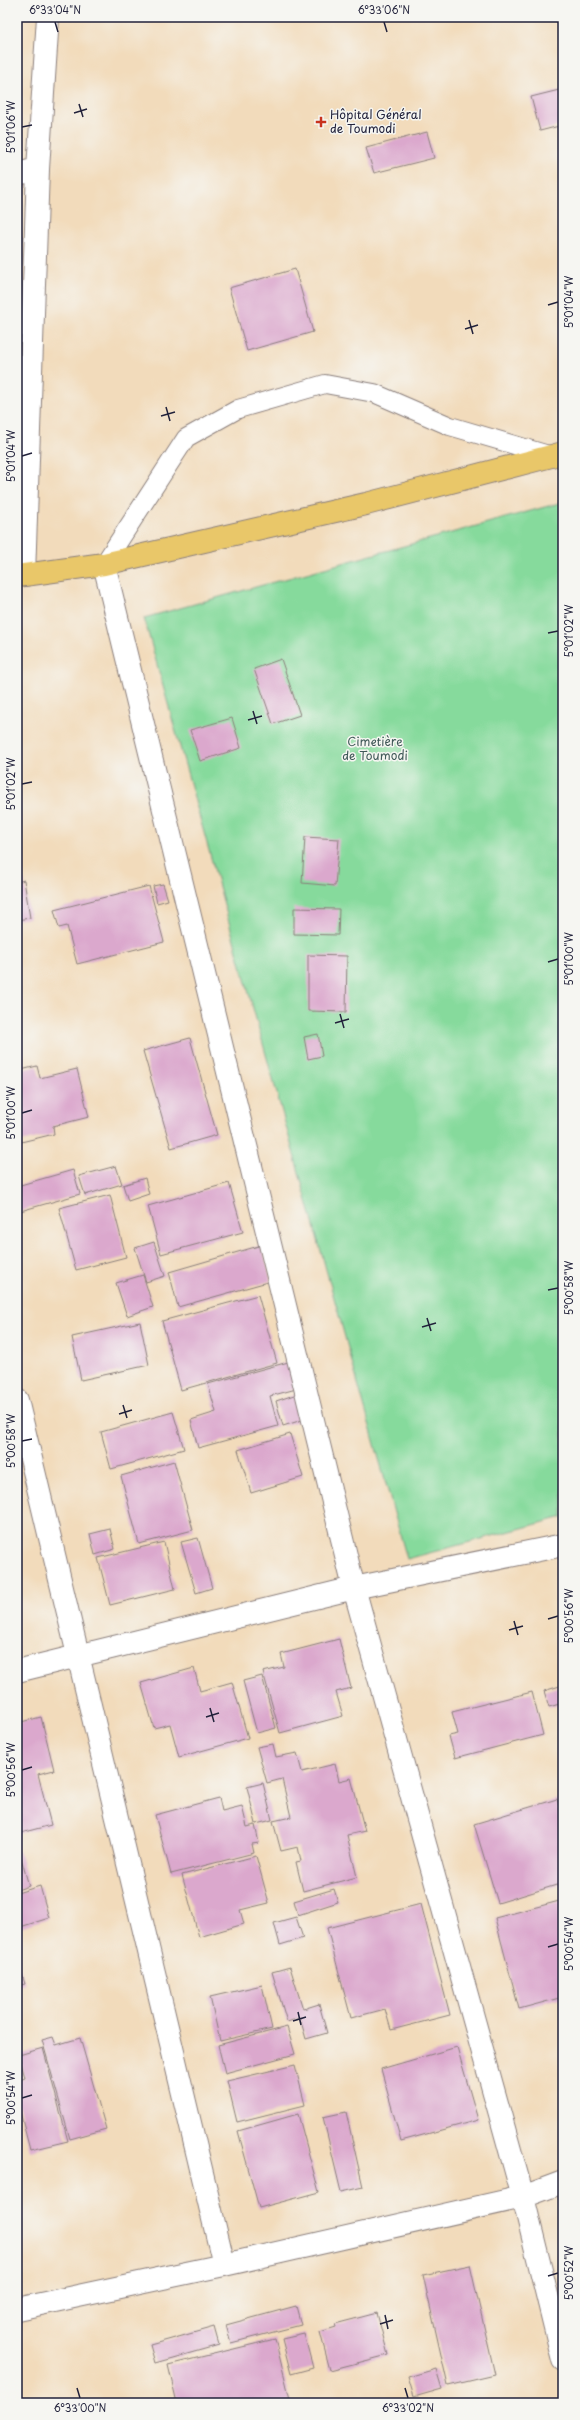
<svg xmlns="http://www.w3.org/2000/svg" width="580" height="2420" font-family="'Playpen Sans',sans-serif">
<rect width="100%" height="100%" fill="#f6f6f2"/>
<filter id="ink" filterUnits="userSpaceOnUse"><feTurbulence type="fractalNoise" baseFrequency=".025" numOctaves="2"/><feDisplacementMap in="SourceGraphic" scale="8" xChannelSelector="R" yChannelSelector="G"/><feConvolveMatrix kernelMatrix="1 2 1 2 8 2 1 2 1" color-interpolation-filters="sRGB"/></filter>
<filter id="wash" filterUnits="userSpaceOnUse"><feTurbulence type="fractalNoise" baseFrequency=".012" numOctaves="4" result="noise"/><feDisplacementMap in="SourceGraphic" scale="16" xChannelSelector="R" yChannelSelector="G"/><feGaussianBlur stdDeviation="0.9" result="paint"/><feColorMatrix in="noise" values="0 0 0 0 0 0 0 0 0 0 0 0 0 0 0 0 0 1.4 0 .05"/><feComposite in="paint" operator="in"/></filter>
<g filter="url(#wash)">
<rect width="100%" height="100%" fill="#f2dbbb"/>
<!-- green -->
<path fill="#86da9c" stroke="#547e6c" d="M563,502V1517L407,1559L144,618Z"/>
<g id="blocks">
<!-- building -->
<path fill="#dba8cd" d="M563,89V125L540,131L531,97Z
M427,132L434,158L374,173L366,148Z
M295,269L313,332L247,351L229,288Z
M281,659L300,715L273,724L254,669Z
M232,718L241,748L200,761L190,730Z
M305,837L339,839L335,886L302,883Z
M24,880L30,918L17,920V882Z
M163,884L168,900L157,903L153,886Z
M149,886L164,942L77,964L67,926L59,928L54,910Z
M294,908L339,909L338,935L294,934Z
M308,955L347,956L346,1012L308,1011Z
M318,1034L322,1056L308,1059L304,1037Z
M190,1038L217,1135L171,1148L143,1051Z
M37,1066L40,1078L77,1069L89,1117L53,1126L54,1134L17,1143V1071Z
M116,1166L122,1184L85,1195L79,1176Z
M73,1170L80,1194L17,1212V1186Z
M145,1178L149,1194L128,1201L123,1185Z
M229,1183L243,1232L161,1254L148,1206Z
M110,1195L126,1257L76,1270L59,1208Z
M154,1242L165,1276L146,1282L135,1248Z
M262,1245L271,1281L178,1307L169,1272Z
M143,1275L153,1307L127,1316L116,1283Z
M258,1295L277,1363L181,1390L162,1321Z
M140,1322L149,1365L81,1380L72,1337Z
M292,1361L300,1388L270,1396L278,1426L198,1448L191,1420L216,1412L208,1384Z
M297,1394L305,1419L283,1426L276,1401Z
M173,1412L184,1449L111,1469L101,1432Z
M290,1434L303,1477L251,1493L238,1450Z
M174,1461L193,1530L139,1544L121,1476Z
M110,1529L115,1549L95,1555L90,1534Z
M198,1538L212,1588L196,1593L181,1542Z
M164,1542L175,1589L110,1605L98,1558Z
M339,1639L351,1688L336,1692L343,1716L280,1733L263,1672L284,1667L281,1654Z
M194,1668L200,1691L232,1682L248,1738L179,1757L170,1724L154,1728L141,1683Z
M262,1676L276,1728L257,1733L243,1681Z
M563,1685V1703L549,1707L544,1691Z
M532,1692L543,1735L455,1758L449,1736L458,1734L452,1712Z
M41,1717L54,1770L38,1774L51,1825L17,1834V1723Z
M273,1744L276,1757L297,1753L302,1772L335,1764L339,1781L351,1778L365,1831L347,1835L357,1877L303,1891L296,1862L301,1861L298,1847L281,1851L273,1821L291,1817L282,1779L267,1783L257,1747Z
M263,1783L272,1820L256,1824L247,1787Z
M219,1798L222,1811L242,1806L247,1827L255,1825L259,1843L252,1844L254,1853L171,1874L155,1815Z
M557,1799L563,1818V1883L498,1903L474,1824Z
M19,1851L29,1886L17,1890V1852Z
M256,1856L269,1903L240,1910L244,1924L199,1937L182,1875Z
M40,1886L49,1918L17,1928V1893Z
M334,1889L338,1902L298,1915L294,1901Z
M563,1900V1997L519,2009L495,1918Z
M421,1904L450,2015L391,2030L385,2009L351,2018L327,1928Z
M296,1917L303,1938L280,1945L274,1923Z
M17,1959L25,1984L17,1986Z
M290,1967L303,2009L319,2004L327,2033L306,2039L300,2018L287,2022L272,1972Z
M262,1985L272,2029L220,2041L210,1997Z
M287,2027L295,2054L225,2073L218,2045Z
M53,2037L56,2045L80,2038L106,2129L70,2139L42,2040Z
M457,2047L478,2120L401,2141L381,2069Z
M43,2048L68,2141L30,2150L17,2100V2081L25,2078L19,2055Z
M295,2065L305,2105L237,2122L227,2081Z
M346,2112L363,2187L341,2192L323,2117Z
M298,2114L319,2192L259,2208L238,2131Z
M470,2265L495,2375L448,2386L423,2275Z
M296,2306L301,2325L231,2343L226,2325Z
M377,2313L388,2355L330,2370L320,2332L336,2327L335,2324Z
M214,2327L219,2345L155,2363L150,2345Z
M304,2334L313,2368L291,2374L282,2339Z
M275,2339L291,2403H177L168,2365Z
M436,2369L442,2389L414,2397L408,2377Z"/>
</g>
</g>
<g filter="url(#ink)">
<use href="#blocks" fill-opacity="0" stroke="#8a7e7b" stroke-width="1"/>
<g fill="none" stroke-linecap="round" stroke-linejoin="round">
<defs>
<path id="service" d="M104,564L186,438L238,409L325,384L374,393L450,426L552,456"/>
<path id="minor" d="M17,174L38,169
M104,564L354,1588L523,2197L563,2360
M24,575L38,169L48,17
M17,1400L224,2265
M17,1671L354,1588L563,1545
M17,2309L224,2265L523,2197L563,2182"/>
<path id="primary" d="M17,576L104,564L366,504L563,453"/>
</defs>
<!-- service casing -->
<use href="#service" stroke="#8a7e7b" stroke-width="20"/>
<!-- minor casing -->
<use href="#minor" stroke="#8a7e7b" stroke-width="24"/>
<!-- primary casing -->
<use href="#primary" stroke="#8a7e7b" stroke-width="24"/>
<!-- service -->
<use href="#service" stroke="#fff" stroke-width="18"/>
<!-- minor -->
<use href="#minor" stroke="#fff" stroke-width="22"/>
<!-- primary -->
<use href="#primary" stroke="#e9c769" stroke-width="22"/>
</g>
</g>
<!-- ticks -->
<path fill="none" stroke="#22223b" stroke-width="1.5" d="M55,22L58,32M384,22L387,32M79,104L83,117M74,113L87,109M22,127L32,125M548,305L558,302M469,320L473,334M465,329L478,325M166,407L170,421M161,416L175,412M22,456L32,453M548,633L558,631M253,711L257,724M248,720L262,716M22,784L32,782M548,962L558,959M340,1014L344,1028M335,1023L349,1019M22,1113L32,1110M548,1290L558,1288M427,1318L431,1331M422,1327L436,1323M123,1405L127,1418M119,1414L132,1410M22,1441L32,1439M548,1619L558,1616M514,1621L518,1635M509,1630L523,1626M210,1708L214,1722M206,1717L219,1713M22,1770L32,1767M548,1947L558,1944M298,2012L301,2025M293,2021L306,2017M22,2098L32,2095M548,2276L558,2273M385,2315L388,2329M380,2324L393,2320M77,2388L80,2398M405,2388L408,2398"/>
<!-- markers -->
<path fill="#c8321e" stroke="#f6f6f2" stroke-width="1.5" d="M319 116h4v4h4v4h-4v4h-4v-4h-4v-4h4z"/>
<g text-anchor="middle" stroke-width="3" stroke-linejoin="round" paint-order="stroke">
<!-- poi labels -->
<g font-size="12" fill="#22223b" stroke="#f6f6f2" text-anchor="start">
<text x="330" y="119">Hôpital Général<tspan x="330" dy="14">de Toumodi</tspan></text>
</g>
<!-- park labels -->
<g font-size="12" fill="#405958" stroke="#f6f6f2">
<text x="375" y="746">Cimetière<tspan x="375" dy="14">de Toumodi</tspan></text>
</g>
</g>
<!-- margin -->
<rect width="580" height="2420" fill="none" stroke="#f6f6f2" stroke-width="44"/>
<rect x="22" y="22" width="536" height="2376" fill="none" stroke="#22223b" stroke-width="1.5"/>
<g font-size="10" text-anchor="middle" fill="#22223b">
<text x="55" y="14">6°33'04"N</text>
<text x="384" y="14">6°33'06"N</text>
<text transform="translate(11 127) rotate(-90)" y="4">5°01'06"W</text>
<text transform="translate(569 302) rotate(-90)" y="4">5°01'04"W</text>
<text transform="translate(11 456) rotate(-90)" y="4">5°01'04"W</text>
<text transform="translate(569 631) rotate(-90)" y="4">5°01'02"W</text>
<text transform="translate(11 784) rotate(-90)" y="4">5°01'02"W</text>
<text transform="translate(569 959) rotate(-90)" y="4">5°01'00"W</text>
<text transform="translate(11 1113) rotate(-90)" y="4">5°01'00"W</text>
<text transform="translate(569 1288) rotate(-90)" y="4">5°00'58"W</text>
<text transform="translate(11 1441) rotate(-90)" y="4">5°00'58"W</text>
<text transform="translate(569 1616) rotate(-90)" y="4">5°00'56"W</text>
<text transform="translate(11 1770) rotate(-90)" y="4">5°00'56"W</text>
<text transform="translate(569 1944) rotate(-90)" y="4">5°00'54"W</text>
<text transform="translate(11 2098) rotate(-90)" y="4">5°00'54"W</text>
<text transform="translate(569 2273) rotate(-90)" y="4">5°00'52"W</text>
<text x="80" y="2412">6°33'00"N</text>
<text x="408" y="2412">6°33'02"N</text>
</g>
</svg>
